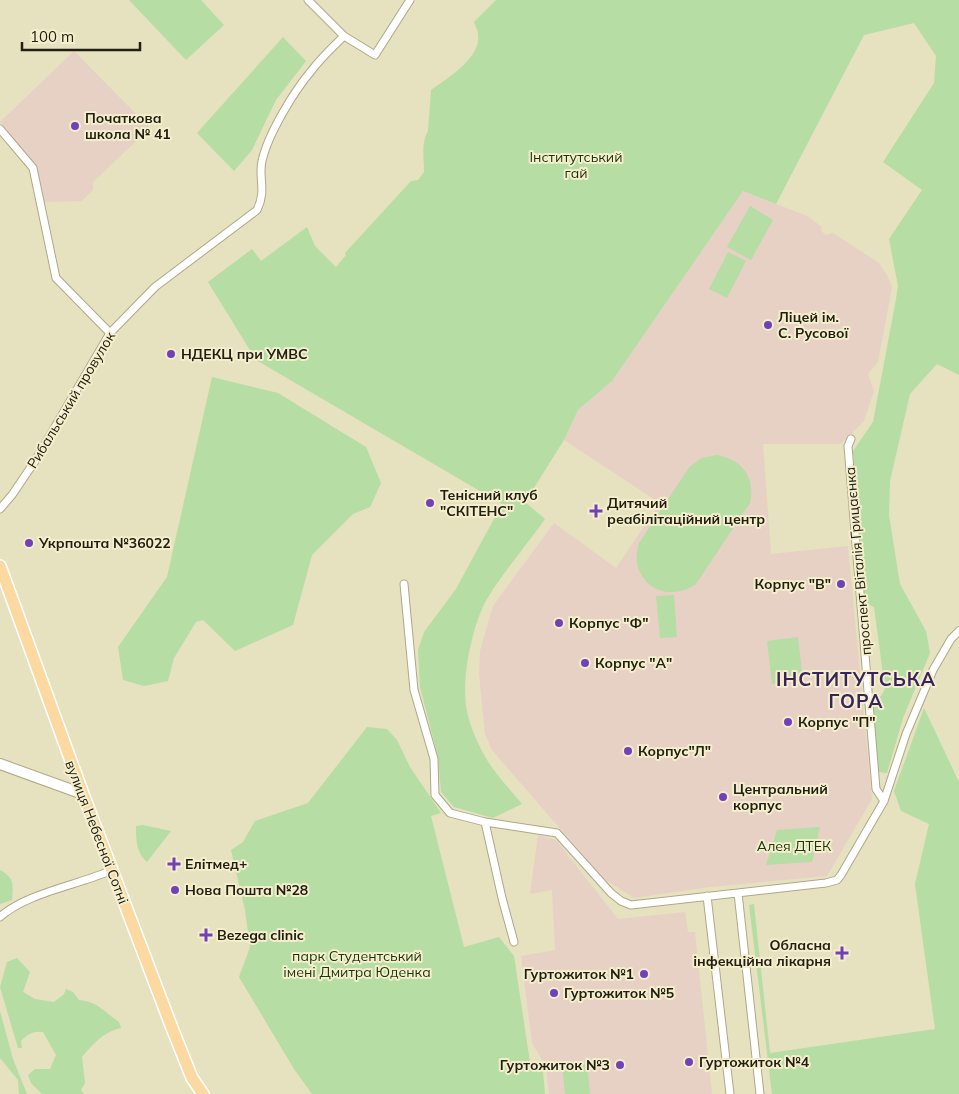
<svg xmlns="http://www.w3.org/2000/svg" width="959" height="1094" font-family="Mulish,sans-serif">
<rect width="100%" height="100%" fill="#e6e1bf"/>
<!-- education -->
<path fill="#e7d1c5" d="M74,51L150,128L93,182V190L82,201L43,202L37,168L0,122Z
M743,191L807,216L822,227L821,231L826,235L833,233L879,263L887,275L892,287L878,362L868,374L874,391L864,421L841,444H763L771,554L848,546L872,799L827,876L710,887L634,898L603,878L492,750L485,734L479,674L480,651L493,606L554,523L616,568L660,503L564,440L578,410L612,381Z
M538,835L556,840L618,919L685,912L688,932H695L712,1094H549L546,1067L532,1043L521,956L555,950L552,890L530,894Z"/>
<!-- green -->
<path fill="#b5dda4" d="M129,0H201L224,25L186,60Z
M496,0H959V375L937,364L910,394L890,481L889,515L900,584L926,631L930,653L903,718L887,773L878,772L873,698L881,696L885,689L874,607L865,603L853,451L873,422L896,299L898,286L889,239L922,190L883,162L934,83L936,56L914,23L864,35L776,204L743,191L612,381L578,410L564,440L525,502L545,519C526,546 504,571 487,599C472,625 462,676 466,706C468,721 476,740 483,753C493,772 509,788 522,804L493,818L454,807L441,792L438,757L420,687L418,650L424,632L456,589L502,504L256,360L208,282L252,249L261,261L307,227L315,246L336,267L346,255L345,253L411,181L418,180L424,172C424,158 421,143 428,131L431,90C448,78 482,57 478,34C478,30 475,26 474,22Z
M283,37L306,61L276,100L252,150L234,171L197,133Z
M750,206L773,220L751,260L727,247Z
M728,252L746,261L727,298L709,289Z
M212,377L278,393L366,447L381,483L370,507L353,514L312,555L293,625L235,651L203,620L196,622L174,658L168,681L144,686L123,680L118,647L167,577Z
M717,455C742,459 756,478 750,503L696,584C664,606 627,580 639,543L690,466L702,458Z
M674,595L677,637L660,638L656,596Z
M798,637L803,680L772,684L767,641Z
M924,708L959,782V1094H772L749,905L754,904L770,1053L935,1029L915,884L929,824L901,811L894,791Z
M367,727L387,729L397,740L410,767L441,813L431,816L464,947L499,937L514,956L531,1069L543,1071L545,1094H312L294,1069L239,977L250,947L245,910L231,850L243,842L255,821L308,803Z
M143,825L171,831L147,862C136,853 136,838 136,826Z
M820,827L812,862L766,865L777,830Z
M0,870C15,878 13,885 12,900L0,904Z
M17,958L30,972L23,992L35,999L54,1002L64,994L66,989L73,992L79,1000C97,1001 104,1012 119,1022L121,1028C105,1031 92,1044 82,1057L85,1083L81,1090L84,1094H42L31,1083L28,1075L35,1069H50L56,1055L43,1032C33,1031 28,1034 21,1041L22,1048H18L0,987L7,962Z
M0,1011L13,1059L27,1094H19L18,1080L0,1058Z
M587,1063L590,1094H565L562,1066Z"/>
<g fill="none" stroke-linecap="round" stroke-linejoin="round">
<defs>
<path id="street" d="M308,0L344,36L375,55L410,0
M0,129L33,168L56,278L110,333
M851,439L848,446L876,789L884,801
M0,509L12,495L35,461L110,333L155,287L257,210C267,190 258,178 262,161C268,134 294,91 312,70C321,58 333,47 344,36
M404,584L414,690L434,759L435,795L450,813L485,822L557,833L611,893L621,901L631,905L826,883L837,880L841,875L884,801L906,734L933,670L951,639L959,631
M485,822L502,898L514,942
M738,893L760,1094
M707,896L730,1094
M0,917C26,893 79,885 112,870"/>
<path id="secondary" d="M0,764L83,794"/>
<path id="primary" d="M0,566L83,794L172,1028L192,1078L203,1094"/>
</defs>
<!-- street casing -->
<use href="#street" stroke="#aea888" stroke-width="9"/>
<!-- secondary casing -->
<use href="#secondary" stroke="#aea888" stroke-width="12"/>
<!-- primary casing -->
<use href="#primary" stroke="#fff" stroke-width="14"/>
<!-- street -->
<use href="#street" stroke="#fff" stroke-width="7"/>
<!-- secondary -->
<use href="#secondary" stroke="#fff" stroke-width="10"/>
<!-- primary -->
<use href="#primary" stroke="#fbd9a1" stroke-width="11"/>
</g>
<!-- markers -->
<g fill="#7041b9" stroke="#f4eecc" stroke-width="2">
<circle cx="75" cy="126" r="5"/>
<circle cx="768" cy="325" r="5"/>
<circle cx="171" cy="354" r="5"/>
<circle cx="430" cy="503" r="5"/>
<path d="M593.5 503.5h5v5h5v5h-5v5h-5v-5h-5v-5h5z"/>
<circle cx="29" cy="543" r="5"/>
<circle cx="841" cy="584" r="5"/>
<circle cx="559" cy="623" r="5"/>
<circle cx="585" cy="663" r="5"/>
<circle cx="788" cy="722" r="5"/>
<circle cx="628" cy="751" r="5"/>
<circle cx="723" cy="797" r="5"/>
<path d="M171.5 856.5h5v5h5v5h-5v5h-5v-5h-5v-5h5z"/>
<circle cx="175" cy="890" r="5"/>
<path d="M203.5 927.5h5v5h5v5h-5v5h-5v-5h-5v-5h5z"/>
<path d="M839.5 945.5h5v5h5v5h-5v5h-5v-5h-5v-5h5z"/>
<circle cx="644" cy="974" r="5"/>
<circle cx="554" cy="993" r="5"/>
<circle cx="689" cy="1062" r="5"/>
<circle cx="620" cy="1065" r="5"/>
</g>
<g text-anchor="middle" stroke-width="4" stroke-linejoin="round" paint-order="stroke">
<!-- poi labels -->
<g font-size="14" font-weight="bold" fill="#222013" stroke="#f4eecc" text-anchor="start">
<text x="85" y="123">Початкова<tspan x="85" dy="16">школа № 41</tspan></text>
<text x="778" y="322">Ліцей ім.<tspan x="778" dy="16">С. Русової</tspan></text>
<text x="181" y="359">НДЕКЦ при УМВС</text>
<text x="440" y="500">Тенісний клуб<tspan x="440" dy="16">"СКІТЕНС"</tspan></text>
<text x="607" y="508">Дитячий<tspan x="607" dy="16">реабілітаційний центр</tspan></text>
<text x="39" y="548">Укрпошта №36022</text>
<text x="831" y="589" text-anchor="end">Корпус "В"</text>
<text x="569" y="628">Корпус "Ф"</text>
<text x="595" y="668">Корпус "А"</text>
<text x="798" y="727">Корпус "П"</text>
<text x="638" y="756">Корпус"Л"</text>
<text x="733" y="794">Центральний<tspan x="733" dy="16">корпус</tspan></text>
<text x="185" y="869">Елітмед+</text>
<text x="185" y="895">Нова Пошта №28</text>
<text x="217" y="940">Bezega clinic</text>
<text x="831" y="950" text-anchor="end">Обласна<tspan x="831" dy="16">інфекційна лікарня</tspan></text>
<text x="634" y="979" text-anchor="end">Гуртожиток №1</text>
<text x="564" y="998">Гуртожиток №5</text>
<text x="699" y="1067">Гуртожиток №4</text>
<text x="610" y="1070" text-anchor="end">Гуртожиток №3</text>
</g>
<!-- park labels -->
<g font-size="14" fill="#1a360b" stroke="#f4eecc">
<text x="576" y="162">Інститутський<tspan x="576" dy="16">гай</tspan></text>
<text x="794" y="851">Алея ДТЕК</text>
<text x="357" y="961">парк Студентський<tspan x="357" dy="16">імені Дмитра Юденка</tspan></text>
</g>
<!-- street labels -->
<g font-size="14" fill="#222013" stroke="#f4eecc">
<text transform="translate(71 400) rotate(-59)" y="5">Рибальський провулок</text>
<text transform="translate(858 561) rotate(-95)" y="5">проспект Віталія Грицаєнка</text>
<text transform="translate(97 832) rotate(69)" y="5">вулиця Небесної Сотні</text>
</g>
<!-- district labels -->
<g font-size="19" font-weight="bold" letter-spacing="1" fill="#39235d" stroke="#f4eecc">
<text x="856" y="686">ІНСТИТУТСЬКА<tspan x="856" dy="22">ГОРА</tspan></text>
</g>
</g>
<!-- scale -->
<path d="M22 42v8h118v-8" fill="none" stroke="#222013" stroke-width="2.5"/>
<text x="30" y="42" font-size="15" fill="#222013" stroke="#f4eecc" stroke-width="4" paint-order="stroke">100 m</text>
</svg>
